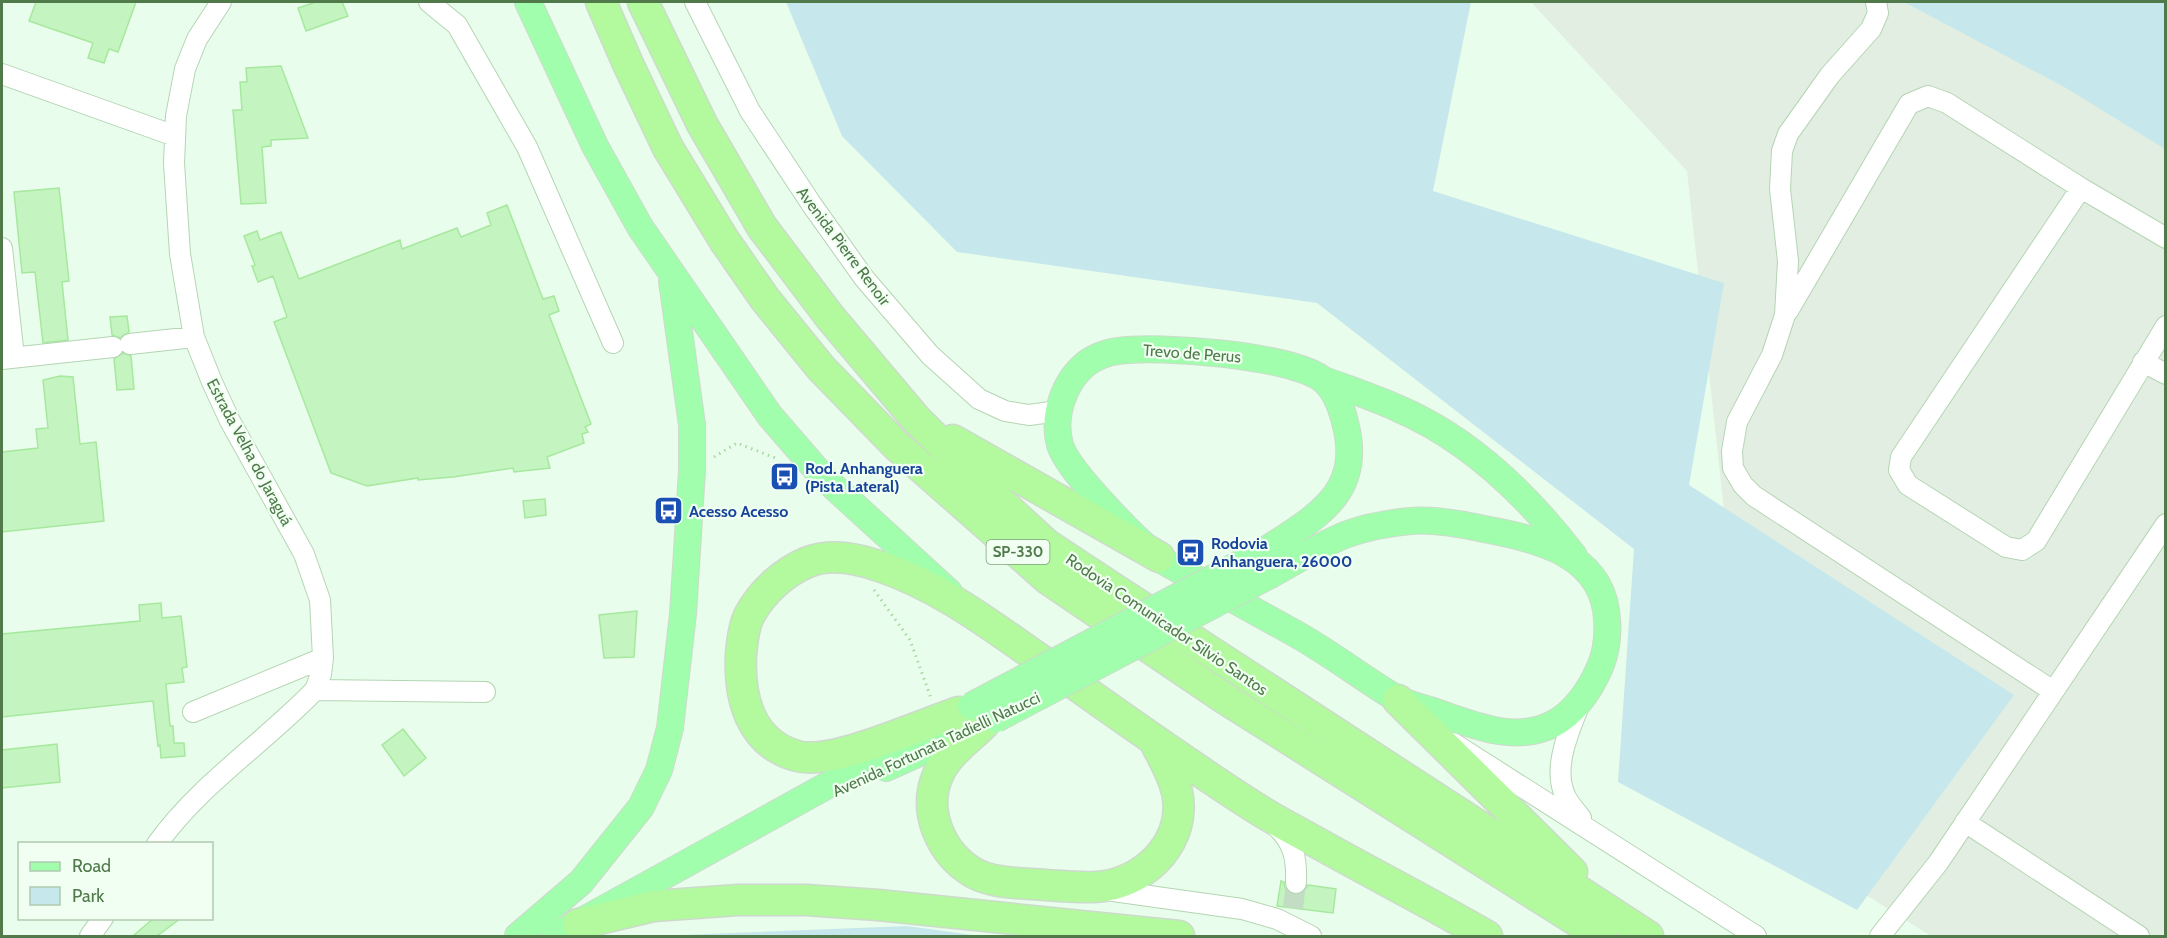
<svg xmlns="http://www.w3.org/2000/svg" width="2167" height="938" font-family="Cabin,sans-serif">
<rect width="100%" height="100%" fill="#e9fdec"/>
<!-- industrial -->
<path fill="#e2eee2" d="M1531,2H1941L2165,137V936H1931L1822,867L1729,556L1687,171Z"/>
<!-- green -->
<path fill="#c6e8ec" d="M786,2H1471L1433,191L1724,283L1689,485L2014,695L1857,910L1618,782L1634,549L1317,303L957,252L842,136Z
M1904,2H2165V149L2066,88Z
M907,926L980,936H656Z"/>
<!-- building -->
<path fill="#c4f4bf" stroke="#a7e89f" stroke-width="1.5" d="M36,2H136L118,52L109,49L104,63L88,58L93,43L29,21Z
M316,2H342L348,16L306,31L298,8Z
M281,66L308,138L271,140V146L262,147L266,203L241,204L233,110H242L240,82H247L246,68Z
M59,188L69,281L62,282L68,340L43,343L35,272L22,273L14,192Z
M507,205L543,299L554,296L559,311L549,315L591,424L585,427L588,432L582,434L584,443L547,457L550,468L514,472L513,468L453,477L418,480V478L367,486L331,473L274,322L287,317L273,276L258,282L252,266L255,265L244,236L257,231L260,240L281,232L299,279L400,240L402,249L457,228L461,237L491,225L487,213Z
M127,316L129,332L120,338L112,335L110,317Z
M123,353L131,356L134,389L117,390L114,359Z
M60,376L73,377L80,444L96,442L104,521L2,532V452L38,448L36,429L48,428L43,380Z
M545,499L546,515L525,518L523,501Z
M161,603L162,618L181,616L184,640L187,667L182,668L184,682L166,684L170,726H173L174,743H184L185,756L161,758L160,745L158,746L153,701L2,717V634L140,621L139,605Z
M637,611L634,657L604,658L599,615Z
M403,729L426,758L404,776L382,745Z
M57,744L60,782L2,788V750Z
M1281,881L1284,882L1285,888L1289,893L1295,895L1302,893L1308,885L1336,889L1333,913L1277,906Z
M154,918H181L157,936H133Z"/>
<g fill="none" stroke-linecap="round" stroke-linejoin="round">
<!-- minor-tunnel -->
<path stroke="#c3dcc4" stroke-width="20" stroke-dasharray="20 10" stroke-linecap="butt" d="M1293,908L1296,883"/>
<defs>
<path id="minor" d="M429,2L457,25L527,147L613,343
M695,2L750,111L812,205L864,278L930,355L979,399L1005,411L1029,415L1058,411
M1876,2L1878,13L1871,29L1830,75L1788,134L1782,151L1780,189L1788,261L1785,315L1772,355L1737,422L1732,451L1733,468L1743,485L1754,496L2053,691
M2,74L175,136
M2081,188L1901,457L1899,470L1908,485L2006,547L2022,550L2036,541L2166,326
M2,248L14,357
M1788,311L1909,104L1928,96L1947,103L2081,188L2166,238
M130,344L194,337
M2,359L113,347
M2143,362L2166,374
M315,690L485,692
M1580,703C1570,729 1552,767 1565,795C1568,803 1576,811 1581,818
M193,712L323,658
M1453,743L1756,936
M1965,822L2139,936
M1276,826C1294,843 1297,859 1296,883
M157,844C200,784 264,743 315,690L321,674L323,658L320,600L304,554L230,421L212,382L194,337L180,254L174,163L176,116L185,69L197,39L221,2
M1106,890L1242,909L1277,919L1311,936
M90,936L103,918
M1880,936L1938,863L2166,524"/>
<path id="major" d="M528,2L595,146L640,227L770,416L822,476L949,592
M1324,380C1348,389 1373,397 1397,408C1468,438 1528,496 1574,556
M1266,550C1317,516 1364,493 1345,422C1341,406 1335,389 1322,379C1289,355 1159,345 1118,351C1108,352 1095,357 1087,363C1064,381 1052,416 1060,445C1068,471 1135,539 1158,557C1171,567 1188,574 1202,582C1233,599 1265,617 1296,634C1330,653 1361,677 1394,697C1406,704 1420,707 1433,711C1470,724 1515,744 1553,724C1575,712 1590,690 1600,667C1608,648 1609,630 1606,610C1597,552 1533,538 1484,529C1461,524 1434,519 1410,521C1389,523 1366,527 1345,535C1320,545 1296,561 1272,574
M886,768L973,729
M518,936L581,882L641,807L659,770L670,728L683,614L692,471V425L672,281
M555,936L904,743"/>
<path id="highway" d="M601,2L628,64L668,148L724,240L765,299L821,368L896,445L1048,579L1224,698L1601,936
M643,2L702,124L762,227L830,317L916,419L996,498L1046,544L1108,585L1648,936
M953,440L1159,557
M1398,700L1572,872
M959,712C922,724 832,766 797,756C750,743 739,698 741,655C742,642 744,625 750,614C763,591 784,572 808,562C831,553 856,558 879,566C940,586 993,627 1045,663C1116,713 1186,764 1259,810C1280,823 1302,834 1323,846C1377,876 1433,905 1487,936
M984,724C969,739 946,755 938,775C922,811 941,854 974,873C994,884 1023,883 1046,885C1066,886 1085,889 1105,886C1149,879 1187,839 1177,792C1173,774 1163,758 1155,742
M578,924L654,906L738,900H806L878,905L1179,936"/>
</defs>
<!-- minor casing -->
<use href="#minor" stroke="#b4d5b3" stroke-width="22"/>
<!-- major casing -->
<use href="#major" stroke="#cedacd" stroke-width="28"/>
<!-- highway casing -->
<use href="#highway" stroke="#cedacd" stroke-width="33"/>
<!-- path -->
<path stroke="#a7daa2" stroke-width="3" stroke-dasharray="1.5 4.5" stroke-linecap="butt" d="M714,457L737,443L778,459
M874,590L910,640L931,698"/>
<!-- minor -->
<use href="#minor" stroke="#fff" stroke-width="20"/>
<!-- major -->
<use href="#major" stroke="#a0fead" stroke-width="26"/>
<!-- highway -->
<use href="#highway" stroke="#b3f99e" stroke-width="30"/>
<defs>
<path id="major-bridge" d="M971,706L1266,550
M996,719L1272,574"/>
</defs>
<!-- major-bridge casing -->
<use href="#major-bridge" stroke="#cedacd" stroke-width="28" stroke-linecap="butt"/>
<!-- major-bridge -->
<use href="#major-bridge" stroke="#a0fead" stroke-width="26"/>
</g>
<!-- icons -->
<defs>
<symbol id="bus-square" viewBox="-11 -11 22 22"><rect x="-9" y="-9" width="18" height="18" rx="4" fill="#1a4fb4" stroke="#f0fff2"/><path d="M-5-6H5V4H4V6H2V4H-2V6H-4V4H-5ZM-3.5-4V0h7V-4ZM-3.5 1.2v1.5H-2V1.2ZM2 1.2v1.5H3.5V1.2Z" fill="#fff"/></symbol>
</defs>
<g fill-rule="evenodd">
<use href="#bus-square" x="768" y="460" width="33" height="33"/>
<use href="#bus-square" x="652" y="494" width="33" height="33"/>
<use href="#bus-square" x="1174" y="536" width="33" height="33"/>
</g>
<g text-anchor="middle" stroke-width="4.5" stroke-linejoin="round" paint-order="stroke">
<!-- shield labels -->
<rect fill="#f0fff2" stroke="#81a27d" stroke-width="1.5" x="986.5" y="540" width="63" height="24" rx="4.5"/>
<g font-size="15" font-weight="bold" fill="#517a4b">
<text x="1018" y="557">SP-330</text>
</g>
<!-- street labels -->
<g font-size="16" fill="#517a4b" stroke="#f0fff2">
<text transform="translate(844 246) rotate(53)" y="6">Avenida Pierre Renoir</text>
<text transform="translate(1192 353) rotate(4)" y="6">Trevo de Perus</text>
<text transform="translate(250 452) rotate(62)" y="6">Estrada Velha do Jaraguá</text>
<text transform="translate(1167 624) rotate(34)" y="6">Rodovia Comunicador Silvio Santos</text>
<text transform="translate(936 744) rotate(-25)" y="6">Avenida Fortunata Tadielli Natucci</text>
</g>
<!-- transit labels -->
<g font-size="16" font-weight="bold" fill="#164399" stroke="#f0fff2" text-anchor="start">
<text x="805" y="474">Rod. Anhanguera<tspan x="805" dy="18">(Pista Lateral)</tspan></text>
<text x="689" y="517">Acesso Acesso</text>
<text x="1211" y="549">Rodovia<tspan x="1211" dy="18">Anhanguera, 26000</tspan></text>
</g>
</g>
<!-- border -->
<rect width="2167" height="938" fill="none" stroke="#517a4b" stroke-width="6"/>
<!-- legend -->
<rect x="18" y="842" width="195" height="78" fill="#f0fff2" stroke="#b0caaf" stroke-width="1.5"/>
<rect x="30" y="862" width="30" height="9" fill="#a0fead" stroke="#b0caaf" stroke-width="1.5"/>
<text x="72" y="872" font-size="18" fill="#517a4b">Road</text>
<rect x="30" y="887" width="30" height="18" fill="#c6e8ec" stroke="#b0caaf" stroke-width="1.5"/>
<text x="72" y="902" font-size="18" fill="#517a4b">Park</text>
</svg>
